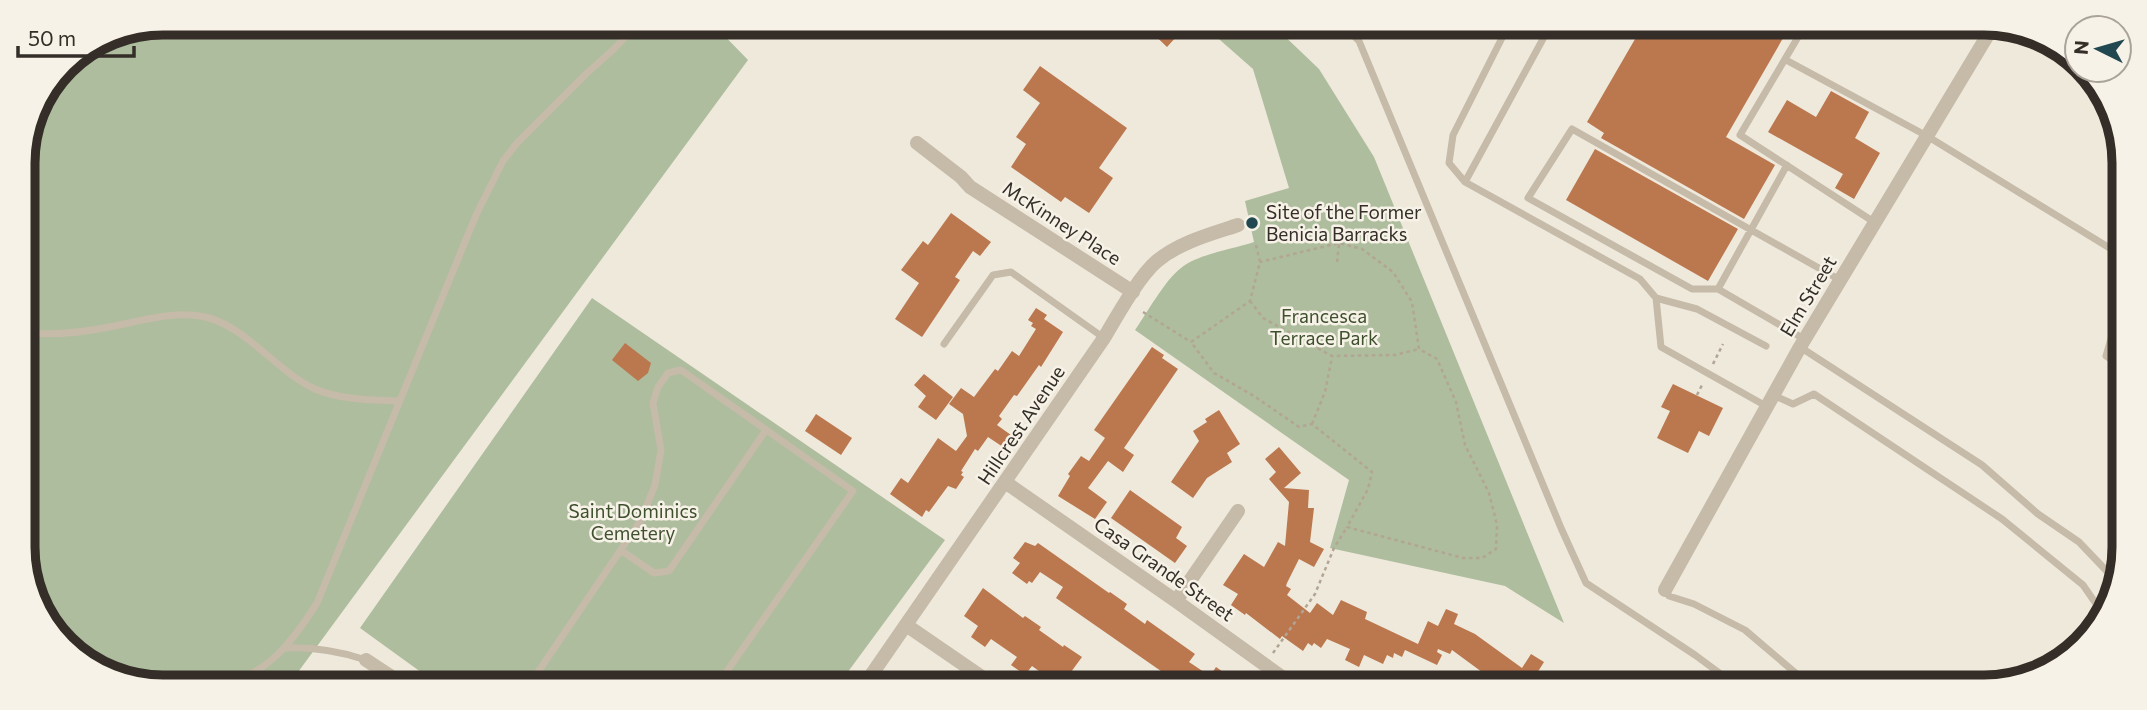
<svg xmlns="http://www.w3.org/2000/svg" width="2147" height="710" font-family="Commissioner,sans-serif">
<rect width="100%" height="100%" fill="#efe9dc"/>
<!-- green -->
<path fill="#aebd9d" d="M163,23L713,24L748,60L290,683L126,682L58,640L25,574L23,154L34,109L64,64L110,33Z
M1203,25L1274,26L1319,69L1374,157L1564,623L1505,586L1330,548L1349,480L1135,330C1147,313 1165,280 1181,268C1198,254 1233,249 1254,242L1245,201L1289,188L1253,69Z
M592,298L945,540L839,684L436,683L360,628Z"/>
<!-- water -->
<path fill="#7da2aa" d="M1112,672L1122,679L1124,685H1098L1095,681L1099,673Z"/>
<!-- building -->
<path fill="#bb774e" d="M1144,25H1187L1167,47Z
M1642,27H1776L1786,33L1726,137L1775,165L1744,219L1601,138L1604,133L1587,122Z
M1040,66L1127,128L1099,168L1113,178L1089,213L1065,197L1061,202L1011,167L1026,144L1016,137L1040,103L1023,90Z
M1831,91L1869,112L1855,138L1880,153L1854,199L1835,188L1843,174L1768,132L1787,100L1816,117Z
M1595,149L1738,229L1708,281L1566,200Z
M951,213L991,242L980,256L973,251L955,277L960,280L922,337L895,319L919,283L901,270L923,241L928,245Z
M1036,308L1047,315L1044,319L1063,332L1041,367L1039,365L1017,396L1014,395L999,416L1002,419L997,425L1011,435L1003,447L988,437L978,451L975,449L961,471L963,472L961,475L964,477L956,489L948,486L929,512L926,510L922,517L890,494L901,478L908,483L938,438L956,451L967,436L963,414L949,404L961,388L974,397L995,369L998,371L1012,351L1019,356L1036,329L1031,326L1033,323L1028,320Z
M625,343L651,363L648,373L638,381L612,360Z
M1152,347L1164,355L1162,358L1178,369L1124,448L1134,455L1123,472L1108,461L1088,488L1107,502L1095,519L1058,496L1070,476L1068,474L1081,456L1089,461L1105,438L1094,430Z
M924,374L953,397L936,420L918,407L926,396L914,385Z
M1673,384L1723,408L1709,436L1699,431L1688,453L1657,438L1670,411L1661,407Z
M1219,410L1240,444L1227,453L1232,462L1207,478L1193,498L1171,482L1199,441L1193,431L1207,422L1205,419Z
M816,414L852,438L841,455L805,431Z
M1279,447L1301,473L1284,488L1309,490L1308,508H1314L1310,542L1324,549L1314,567L1299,559L1287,583L1286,586L1291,589L1287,595L1310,613L1317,603L1333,615L1341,600L1367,612L1365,619L1418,644L1428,621L1438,626L1446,609L1458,614L1454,624L1475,634L1522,668L1531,654L1544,662L1529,686H1501L1452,650L1450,654L1438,649L1437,652L1442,655L1437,665L1405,650L1402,657L1394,653L1393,658L1387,655L1383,664L1364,655L1359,667L1345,660L1350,649L1327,639L1321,648L1314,643L1312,646L1308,643L1303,651L1282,636L1280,639L1246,613L1245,615L1231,605L1238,594L1223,585L1244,554L1264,567L1278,542L1285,546L1289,502L1269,479L1276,472L1265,459Z
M1130,490L1182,527L1176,538L1187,546L1175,563L1111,518Z
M1025,542L1035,546L1038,543L1109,593L1110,592L1127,604L1124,609L1145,624L1147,620L1195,654L1189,662L1210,676L1216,667L1242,685H1181L1056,598L1063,587L1040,572L1032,583L1029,581L1027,584L1012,573L1020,563L1013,558Z
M983,588L1023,618L1025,616L1041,627L1039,630L1063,647L1064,645L1082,657L1071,672L1090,685H1058L1032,666L1025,675L1011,665L1017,657L991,639L985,647L971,637L978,626L964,616Z"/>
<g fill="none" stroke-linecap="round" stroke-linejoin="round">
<!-- path -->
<path stroke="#b2a593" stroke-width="2.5" stroke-dasharray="3.5 3.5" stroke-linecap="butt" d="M1256,245L1260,262L1250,301L1191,342L1214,373L1254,396L1299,427L1312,424L1372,472L1368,489L1347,527L1463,558H1482L1496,549L1497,525L1489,493L1465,445L1456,402L1437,359L1419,349L1412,302L1393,272L1362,249L1339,243L1260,262
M1337,262L1339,244
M1250,301L1263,318L1332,356L1395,355L1419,349
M1143,312L1191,342
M1713,364L1723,344
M1697,395L1703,383
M1312,424L1325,392L1332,357
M1273,653L1315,594L1334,548L1347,527"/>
<!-- service -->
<path stroke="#c6baa9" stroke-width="7" d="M1344,26L1359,41L1561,528L1586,583L1695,655L1737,686
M1550,26L1465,182L1640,279L1656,298L1661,347L1766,406
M1804,27L1740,135L1874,222
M1786,60L1927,136L2121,255
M1465,182L1449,163L1453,135L1508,26
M1718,289L1787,165
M1656,298L1697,309L1766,346
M24,333C53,335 81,333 109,327C142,321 176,309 209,318C248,329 279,373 315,389C341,400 371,400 399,401
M1804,339L1718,289H1692L1528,198L1572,129L1840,280
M944,344L993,275L1011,272L1104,338
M1800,347L1982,465L2038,514L2079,542L2119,584
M2120,365L2106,356L2121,305
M1773,395L1793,404L1814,394L2002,519L2083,585L2101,611
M622,551L654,573L669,571L766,430
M1665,590L1669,596L1694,604L1745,630L1812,687
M51,625L130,682
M285,648C314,647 339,651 366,660
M723,677L732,684
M226,683C270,673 294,639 317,603L476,215L503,161L517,143L586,74L615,48L637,24
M534,683L536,675L641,520L655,485L661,450L653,403L658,387L668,373L681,370L853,491L718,684"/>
<!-- minor -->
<path stroke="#c6baa9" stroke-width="14" d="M917,143L961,177L970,187L1133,292
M1005,482L1176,601L1286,680L1301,685
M1665,590L1800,347L1992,28
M1176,601L1238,511
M906,625L992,684
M366,660L401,683
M865,684L1104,338C1117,316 1139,276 1157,261C1180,242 1211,234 1238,225"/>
</g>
<!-- markers -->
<circle fill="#214851" stroke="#f7f2e7" stroke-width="2.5" cx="1252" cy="223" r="7"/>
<g text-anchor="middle" stroke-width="5" stroke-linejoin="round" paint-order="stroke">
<!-- poi labels -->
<g font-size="19" fill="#342d28" stroke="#f7f2e7" text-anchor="start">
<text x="1266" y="219">Site of the Former<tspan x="1266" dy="22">Benicia Barracks</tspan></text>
</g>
<!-- street labels -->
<g font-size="19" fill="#342d28" stroke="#f7f2e7">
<text transform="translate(1062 223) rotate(33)" y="7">McKinney Place</text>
<text transform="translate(1808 296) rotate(-59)" y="7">Elm Street</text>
<text transform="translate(1021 425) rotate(-56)" y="7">Hillcrest Avenue</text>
<text transform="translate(1164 569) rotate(35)" y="7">Casa Grande Street</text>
</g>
<!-- park labels -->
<g font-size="19" fill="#3f502e" stroke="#f7f2e7">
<text x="1324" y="323">Francesca<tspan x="1324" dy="22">Terrace Park</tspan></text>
<text x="633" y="518">Saint Dominics<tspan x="633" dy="22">Cemetery</tspan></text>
</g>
</g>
<!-- crop -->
<path d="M0 0H2147V710H0ZM163 35H1984A128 128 0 0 1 2112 163V547A128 128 0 0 1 1984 675H163A128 128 0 0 1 35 547V163A128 128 0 0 1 163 35Z" fill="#f7f2e7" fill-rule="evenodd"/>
<path fill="none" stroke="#342d28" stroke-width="9" d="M163 35H1984A128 128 0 0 1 2112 163V547A128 128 0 0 1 1984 675H163A128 128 0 0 1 35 547V163A128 128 0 0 1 163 35Z"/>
<!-- north arrow -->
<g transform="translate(2098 49) rotate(275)"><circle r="33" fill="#f7f2e7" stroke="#a9a39b" stroke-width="2"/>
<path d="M0-5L12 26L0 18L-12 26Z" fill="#214851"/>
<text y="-10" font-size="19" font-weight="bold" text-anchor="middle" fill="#342d28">N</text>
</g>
<!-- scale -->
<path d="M18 46v10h116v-10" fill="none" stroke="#342d28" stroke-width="3.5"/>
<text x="28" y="46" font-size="21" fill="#342d28" stroke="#f7f2e7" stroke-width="5" paint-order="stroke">50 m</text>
</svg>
